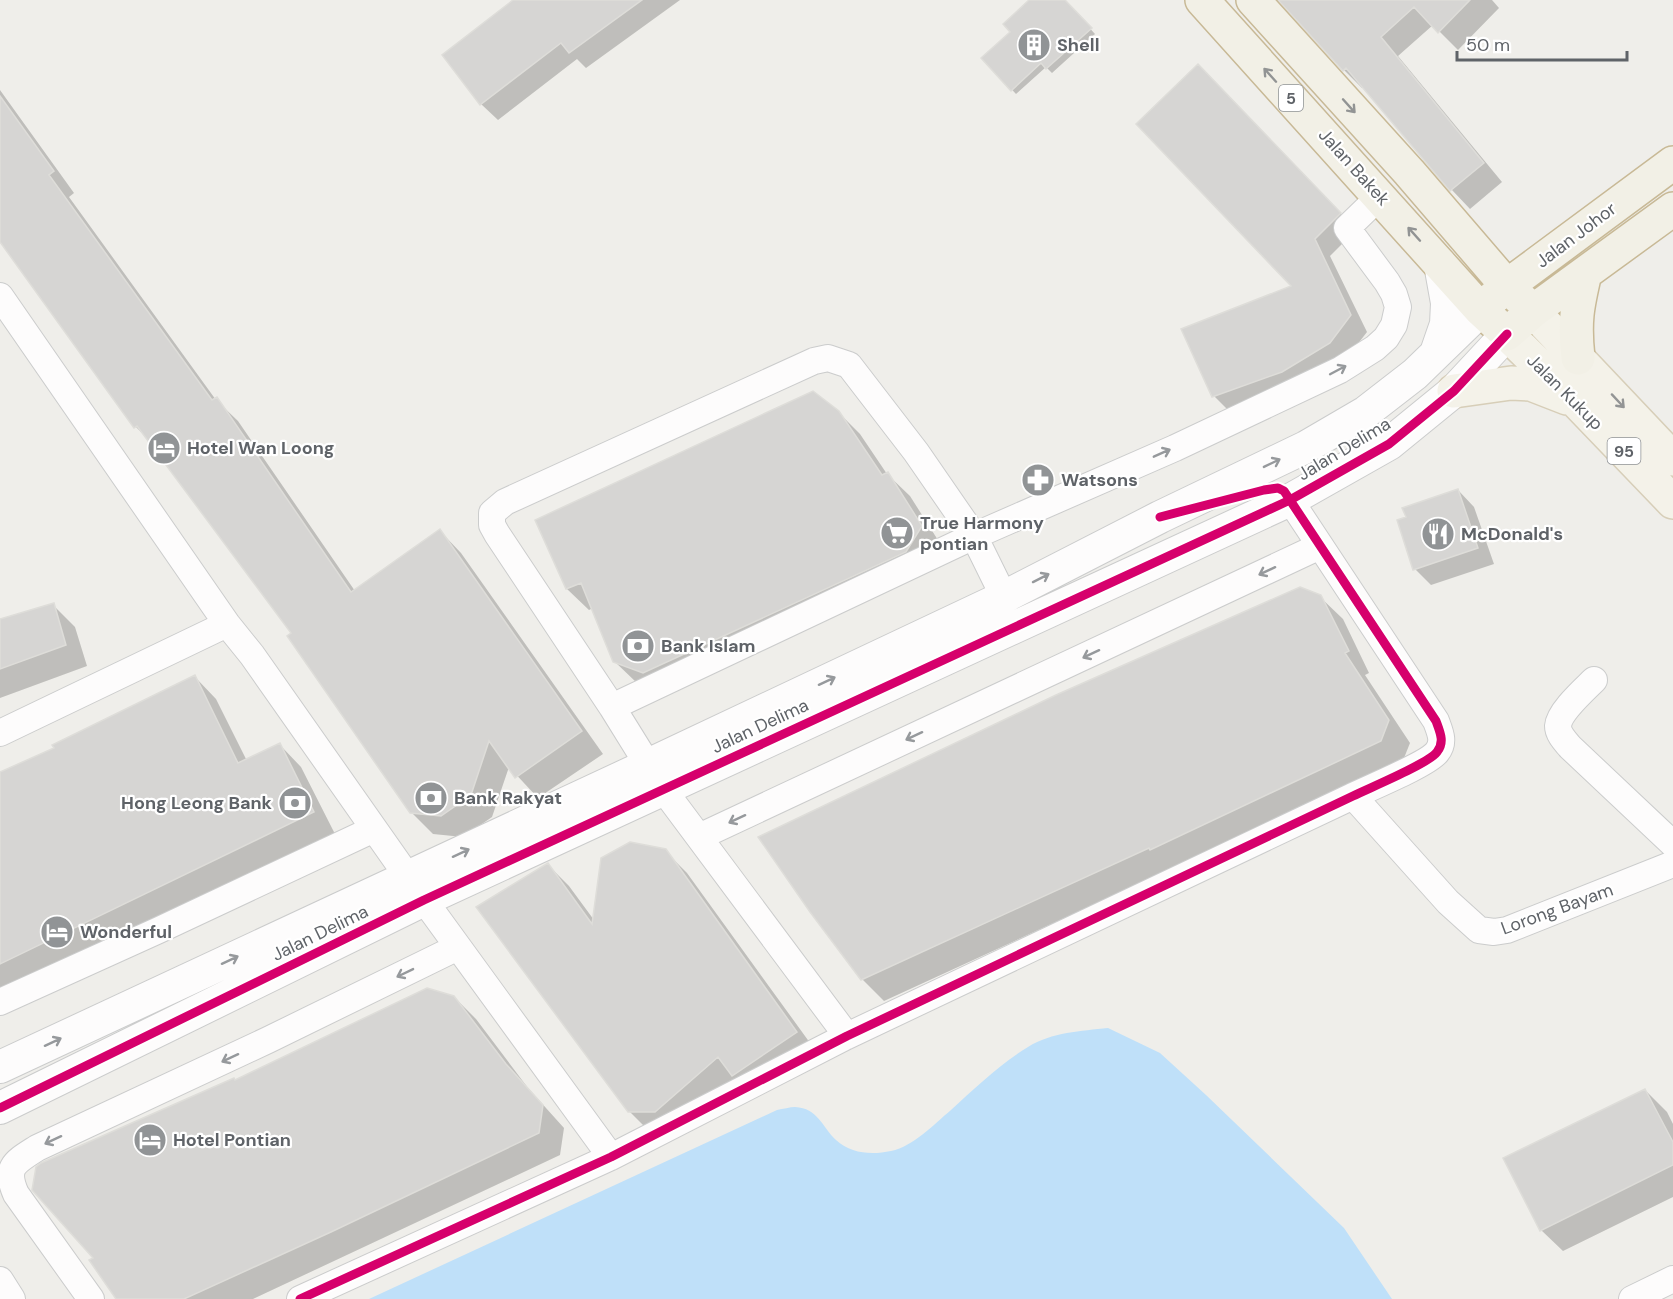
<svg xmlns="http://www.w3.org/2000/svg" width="1673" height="1299" font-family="'DM Sans',sans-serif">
<rect width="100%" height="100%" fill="#efeeea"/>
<!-- water -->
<path fill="#bfe0f9" d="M1108,1028L1160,1053L1206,1095L1344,1228L1392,1299H369L777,1110C783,1109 790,1107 795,1107C818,1108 822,1127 836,1140C851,1154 872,1155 891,1151C914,1146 933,1125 951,1110C975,1088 1000,1064 1028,1047C1052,1032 1081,1031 1108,1028Z"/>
<!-- shadow -->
<path fill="#0003" d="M516,0H680L586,68L577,59L498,120L481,104L444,56Z
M1031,0H1064L1095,34L1052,73L1046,67L1016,94L983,59L1012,32Z
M1276,0H1492L1499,8L1458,50L1433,25L1398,56L1502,182L1470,209L1452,190L1364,87L1362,88L1344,70L1284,4Z
M1215,83L1356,230L1330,256L1367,332L1346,359L1230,412L1214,396L1294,286Z
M0,90L74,193L69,197L216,400L238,421L355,591L440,531L461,553L603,754L538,798L509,767L492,817L463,837L433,834L411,812L293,634L149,440L136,427L4,245L0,231Z
M838,412L860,434L887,474L910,496L943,548L927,573L665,694L637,683L614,661L593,608L589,610L567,589L537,521Z
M1458,490L1474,507L1494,564L1431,585L1415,569Z
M1320,597L1343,619L1369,673L1365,675L1410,743L1402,763L884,1001L862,979Z
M53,605L75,627L87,666L0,698V619Z
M195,677L216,699L247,761L280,745L301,767L335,834L0,996V774L56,749Z
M665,851L687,873L818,1054L651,1133L629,1111L548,865L569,886L594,920Z
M454,997L476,1019L528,1088L564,1128L560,1155L253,1299H117L235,1082Z
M1645,1090L1667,1112L1673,1124V1197L1563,1251L1541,1230Z"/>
<!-- building -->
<path fill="#d6d5d3" stroke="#deddd9" stroke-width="1.5" d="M513,0H642L569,53L561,43L480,105L442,55Z
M1029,0H1065L1092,28L1046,69L1041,63L1011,91L981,58L1010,32L1003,24Z
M1278,0H1470L1438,33L1414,7L1381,37L1484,163L1450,191L1346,68L1343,71Z
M1198,64L1341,213L1315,239L1351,315L1330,343L1282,372L1212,397L1181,329L1291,286L1136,124Z
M0,96L54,171L49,175L212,400L217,397L351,592L440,529L582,731L515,778L489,741L471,795L441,816L410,813L287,636L291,633L137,426L134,428L0,242Z
M813,391L839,411L882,475L888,472L922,526L906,552L643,673L613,662L581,583L566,589L535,520Z
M1458,489L1478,548L1413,570L1397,520L1406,517L1402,508Z
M1300,587L1321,595L1349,651L1345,653L1389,720L1381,741L1150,850L1149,848L861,980L810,912L758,837L1056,695Z
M54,603L66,645L0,669V619Z
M195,675L238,763L280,743L314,812L0,964V772L54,748L52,745Z
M630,842L666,849L797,1032L732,1076L718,1057L655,1112H628L476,907L548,863L592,924L601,858Z
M427,988L454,996L506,1064L543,1105L539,1133L331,1232L184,1299H116L89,1260L93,1258L32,1190L36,1167L41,1163L234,1078L235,1080Z
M1645,1089L1673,1142V1165L1540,1231L1503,1158Z"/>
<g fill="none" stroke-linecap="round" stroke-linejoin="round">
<defs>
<path id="minor" d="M0,296L227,624L252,655L408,877
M1594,680C1584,690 1559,712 1558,726C1558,734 1565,741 1570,747L1673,844
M612,707L974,536L1175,448L1340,370L1375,348L1386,338L1394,325L1398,307L1394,294L1387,282L1347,228L1380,196
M0,733L227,624
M648,765L612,707L497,534L492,525V513L505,502L814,361L828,358L849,365L916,452L974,536L1004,597
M663,789L847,1036
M1353,796L1448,902L1479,930L1494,932L1507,930L1673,864
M699,837L1320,546
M424,900L611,1157
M0,1002L159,930L374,829
M0,1280L12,1299
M91,1299L16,1194C4,1167 15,1162 37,1148L268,1040L458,947
M300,1299L611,1157L847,1036L1353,796C1369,788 1428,764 1437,752C1445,742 1440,732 1436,721L1290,500
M1632,1299L1673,1279"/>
<path id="tertiary" d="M1436,353L1446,324L1447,303L1440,264
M0,1067L648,765L1004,597L1160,517L1306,447L1366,412L1415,374L1481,310
M0,1108L424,900L1290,500L1389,444L1454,391L1507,334"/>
<path id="primary" d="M1533,311L1673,459
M1507,334L1575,400L1673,502
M1454,391L1511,383L1531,384L1567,398"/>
<path id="trunk" d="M1202,0L1481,310L1507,334L1533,311L1673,209
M1253,0L1409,172L1507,286L1533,311
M1492,299L1507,286L1673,163
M1578,358C1574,322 1577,307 1585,273"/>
</defs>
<!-- minor casing -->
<use href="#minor" stroke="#cbcccc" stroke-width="28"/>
<!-- tertiary casing -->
<use href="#tertiary" stroke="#cbcccc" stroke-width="34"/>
<!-- primary casing -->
<use href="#primary" stroke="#d7ceb8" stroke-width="36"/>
<!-- trunk casing -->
<use href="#trunk" stroke="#c8b996" stroke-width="36"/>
<!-- minor -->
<use href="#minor" stroke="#fdfcfc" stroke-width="26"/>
<!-- tertiary -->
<use href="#tertiary" stroke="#fdfcfc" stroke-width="32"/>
<!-- primary -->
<use href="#primary" stroke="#f4f2e9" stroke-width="33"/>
<!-- trunk -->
<use href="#trunk" stroke="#f2f0e6" stroke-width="33"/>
<defs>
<path id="cycleway" d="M0,1108L424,900L1290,500L1389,444L1454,391L1507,334
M300,1299L611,1157L847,1036L1353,796C1369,788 1428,764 1437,752C1445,742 1440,732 1436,721L1284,491L1278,488L1264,490L1160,517"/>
</defs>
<!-- cycleway casing -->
<use href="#cycleway" stroke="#fff" stroke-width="13"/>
<!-- cycleway -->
<use href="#cycleway" stroke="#d6006c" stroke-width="9"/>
</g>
<!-- one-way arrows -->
<defs><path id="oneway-shaft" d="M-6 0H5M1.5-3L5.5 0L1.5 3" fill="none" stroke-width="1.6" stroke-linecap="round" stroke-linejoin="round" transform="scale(1.5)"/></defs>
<g stroke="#929494">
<use href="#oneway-shaft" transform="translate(1270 75) rotate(-132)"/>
<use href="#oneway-shaft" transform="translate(1349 106) rotate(48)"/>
<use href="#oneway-shaft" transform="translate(1414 234) rotate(-132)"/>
</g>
<g stroke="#96999c">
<use href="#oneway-shaft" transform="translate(1338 370) rotate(-28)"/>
<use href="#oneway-shaft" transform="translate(1162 453) rotate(-24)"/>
<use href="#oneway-shaft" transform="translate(1272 463) rotate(-26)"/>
<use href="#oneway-shaft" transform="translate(1267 571) rotate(155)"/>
<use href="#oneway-shaft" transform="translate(1041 578) rotate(-27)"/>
<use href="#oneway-shaft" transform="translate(1091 654) rotate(155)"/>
<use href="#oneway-shaft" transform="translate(827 681) rotate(-25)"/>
<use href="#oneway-shaft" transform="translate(914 736) rotate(155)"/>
<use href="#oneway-shaft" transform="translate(737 819) rotate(155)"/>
<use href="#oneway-shaft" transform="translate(461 853) rotate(-25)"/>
<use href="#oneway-shaft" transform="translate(230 960) rotate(-25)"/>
<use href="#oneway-shaft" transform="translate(405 973) rotate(154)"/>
<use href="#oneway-shaft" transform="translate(53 1042) rotate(-25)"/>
<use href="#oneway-shaft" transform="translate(230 1058) rotate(155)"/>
<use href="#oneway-shaft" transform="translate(53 1140) rotate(155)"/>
</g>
<use stroke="#939595" href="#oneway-shaft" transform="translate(1618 401) rotate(47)"/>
<!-- icons -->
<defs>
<symbol id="building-disc" viewBox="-11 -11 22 22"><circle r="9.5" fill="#919496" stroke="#fff"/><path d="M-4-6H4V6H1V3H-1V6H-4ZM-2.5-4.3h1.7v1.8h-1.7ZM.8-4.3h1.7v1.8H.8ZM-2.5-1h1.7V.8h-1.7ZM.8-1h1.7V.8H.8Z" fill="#fff"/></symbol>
<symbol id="hotel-disc" viewBox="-11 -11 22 22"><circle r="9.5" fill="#919496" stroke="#fff"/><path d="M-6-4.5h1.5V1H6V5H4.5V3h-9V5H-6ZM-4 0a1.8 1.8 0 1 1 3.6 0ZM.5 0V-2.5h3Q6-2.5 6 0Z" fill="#fff"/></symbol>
<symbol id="pharmacy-disc" viewBox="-11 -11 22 22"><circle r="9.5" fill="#919496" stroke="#fff"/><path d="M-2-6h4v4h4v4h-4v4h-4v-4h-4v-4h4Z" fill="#fff"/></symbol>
<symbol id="supermarket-disc" viewBox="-11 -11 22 22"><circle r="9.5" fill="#919496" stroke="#fff"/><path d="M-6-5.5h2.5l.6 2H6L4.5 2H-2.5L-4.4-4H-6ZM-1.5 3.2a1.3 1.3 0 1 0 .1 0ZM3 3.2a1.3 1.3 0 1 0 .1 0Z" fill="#fff"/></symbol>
<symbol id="restaurant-disc" viewBox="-11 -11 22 22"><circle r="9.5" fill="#919496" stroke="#fff"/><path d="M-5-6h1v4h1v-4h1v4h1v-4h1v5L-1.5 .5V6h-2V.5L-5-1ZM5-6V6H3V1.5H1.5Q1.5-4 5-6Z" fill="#fff"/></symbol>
<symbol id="bank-disc" viewBox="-11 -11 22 22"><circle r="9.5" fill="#919496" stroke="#fff"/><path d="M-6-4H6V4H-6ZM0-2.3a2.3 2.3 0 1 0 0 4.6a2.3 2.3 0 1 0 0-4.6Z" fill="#fff"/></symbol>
</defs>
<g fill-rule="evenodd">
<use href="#building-disc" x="1015" y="26" width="38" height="38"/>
<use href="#hotel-disc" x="145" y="429" width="38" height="38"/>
<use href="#pharmacy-disc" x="1019" y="461" width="38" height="38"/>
<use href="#supermarket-disc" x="878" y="514" width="38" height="38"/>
<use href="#restaurant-disc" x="1419" y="515" width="38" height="38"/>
<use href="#bank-disc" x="619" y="627" width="38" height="38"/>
<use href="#bank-disc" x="412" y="779" width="38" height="38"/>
<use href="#bank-disc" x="276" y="784" width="38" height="38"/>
<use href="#hotel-disc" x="38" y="913" width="38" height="38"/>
<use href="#hotel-disc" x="131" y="1121" width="38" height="38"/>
</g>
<g text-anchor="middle" stroke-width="4.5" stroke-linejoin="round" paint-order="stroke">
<!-- shield labels -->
<g fill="#fff" stroke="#8f9295" stroke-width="1.5">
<rect x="1279" y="85" width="24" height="26" rx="4.5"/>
<rect x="1607.5" y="438" width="33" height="26" rx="4.5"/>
</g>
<g font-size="16" font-weight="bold" fill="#5f6368">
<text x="1291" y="104">5</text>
<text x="1624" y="457">95</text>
</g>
<!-- poi labels -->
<g font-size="18" font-weight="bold" fill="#5f6368" stroke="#fff" text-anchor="start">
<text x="1057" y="51">Shell</text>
<text x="187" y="454">Hotel Wan Loong</text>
<text x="1061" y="486">Watsons</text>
<text x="920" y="529">True Harmony<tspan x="920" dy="21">pontian</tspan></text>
<text x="1461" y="540">McDonald's</text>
<text x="661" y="652">Bank Islam</text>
<text x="454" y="804">Bank Rakyat</text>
<text x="272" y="809" text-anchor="end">Hong Leong Bank</text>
<text x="80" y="938">Wonderful</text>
<text x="173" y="1146">Hotel Pontian</text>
</g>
<!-- street labels -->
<g font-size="18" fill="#5f6368" stroke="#fff">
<text transform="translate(1354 167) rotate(48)" y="6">Jalan Bakek</text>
<text transform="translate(1576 235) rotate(-37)" y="6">Jalan Johor</text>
<text transform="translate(1565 392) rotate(45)" y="6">Jalan Kukup</text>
<text transform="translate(1344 449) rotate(-31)" y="6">Jalan Delima</text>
<text transform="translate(760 726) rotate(-25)" y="6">Jalan Delima</text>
<text transform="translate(1557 909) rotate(-20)" y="6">Lorong Bayam</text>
<text transform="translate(320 933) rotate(-26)" y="6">Jalan Delima</text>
</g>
</g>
<!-- scale -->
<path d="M1457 51v9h170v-9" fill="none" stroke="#5f6368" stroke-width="3"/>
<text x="1466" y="51" font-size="18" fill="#5f6368" stroke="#ffffff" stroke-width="4.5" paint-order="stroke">50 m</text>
</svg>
